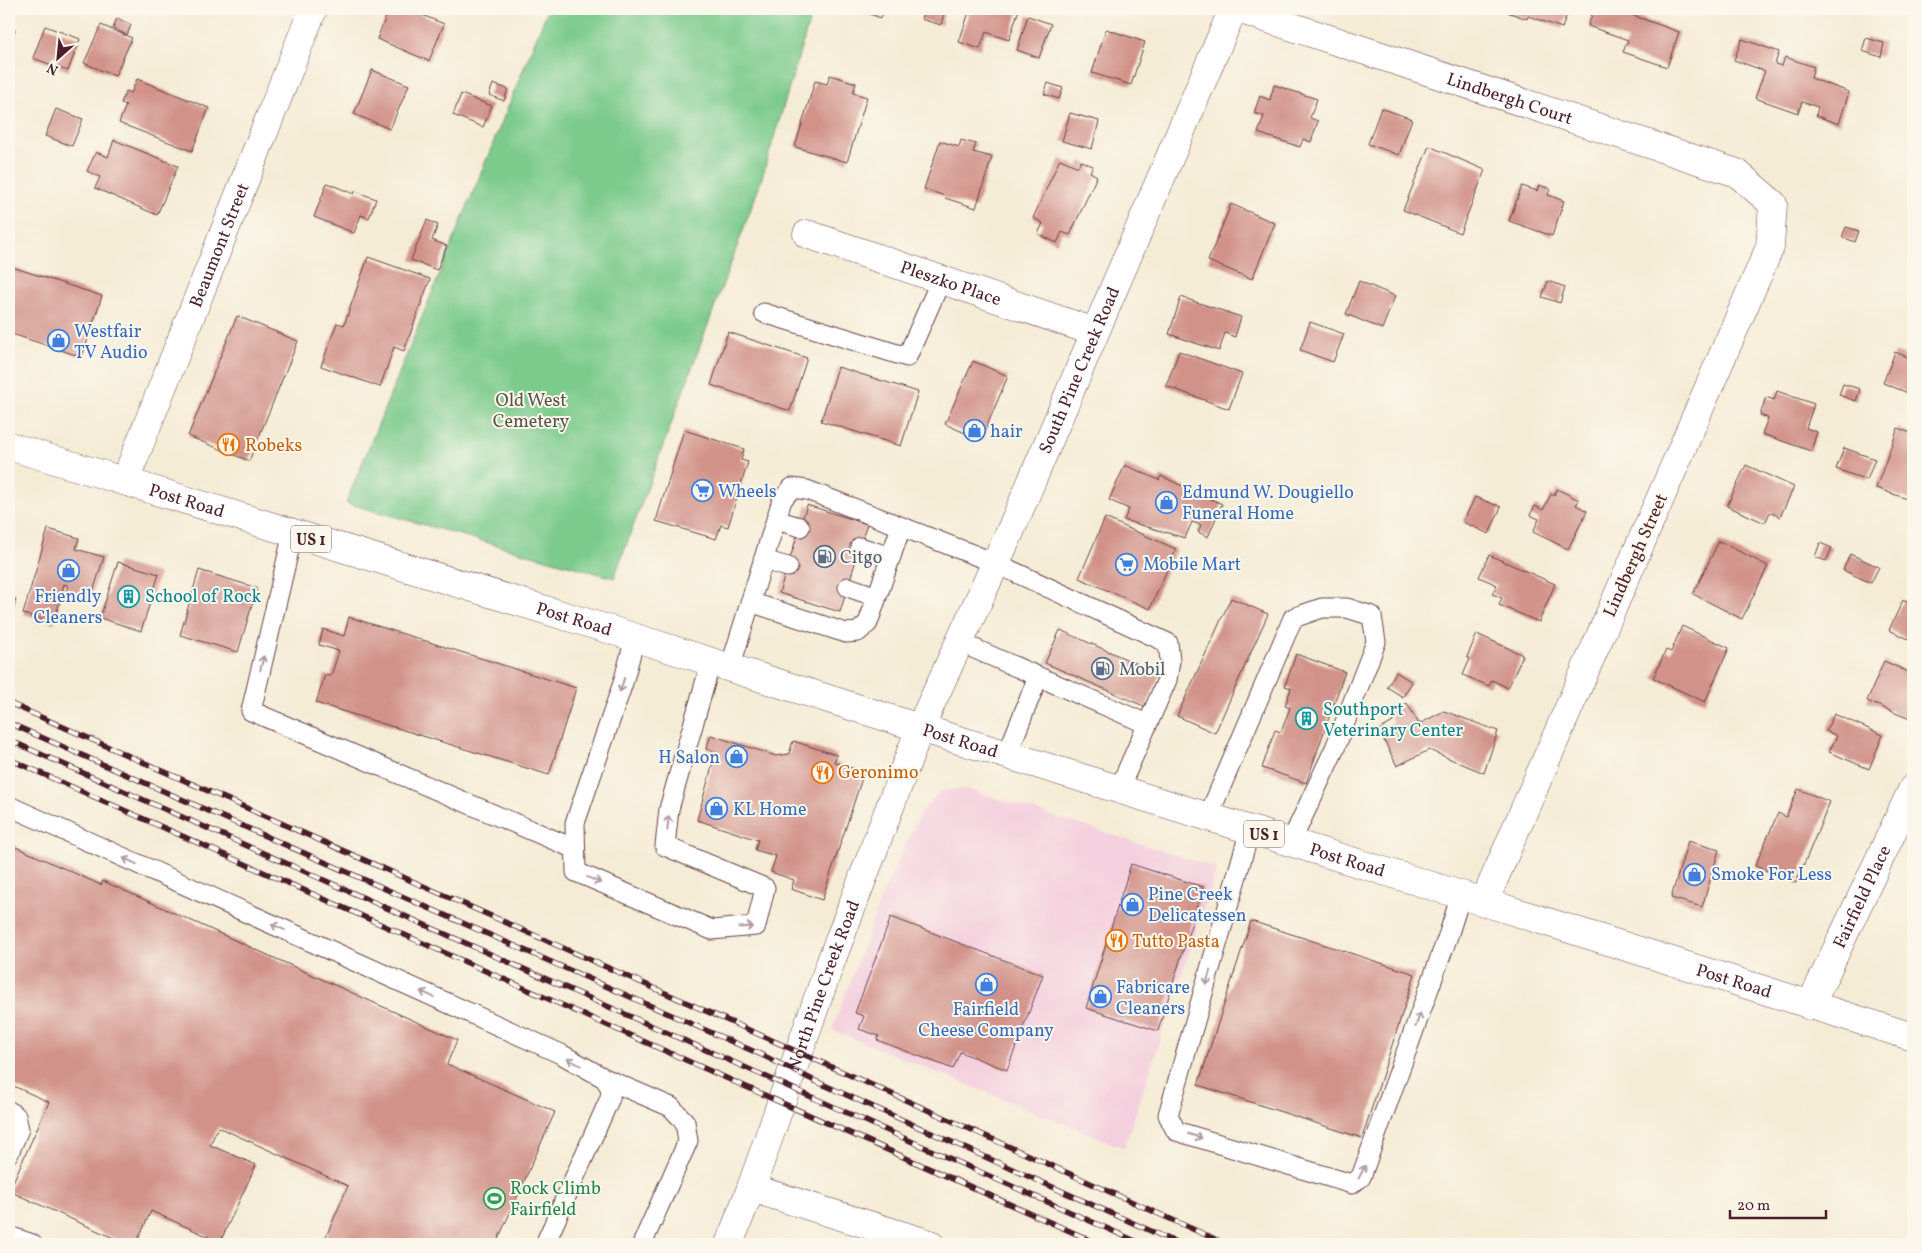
<svg xmlns="http://www.w3.org/2000/svg" width="1922" height="1253" font-family="Vollkorn,serif">
<rect width="100%" height="100%" fill="#fbf7ec"/>
<filter id="ink" filterUnits="userSpaceOnUse"><feTurbulence type="fractalNoise" baseFrequency=".02" numOctaves="2"/><feDisplacementMap in="SourceGraphic" scale="10" xChannelSelector="R" yChannelSelector="G"/><feConvolveMatrix kernelMatrix="1 2 1 2 8 2 1 2 1" color-interpolation-filters="sRGB"/></filter>
<filter id="wash" filterUnits="userSpaceOnUse"><feTurbulence type="fractalNoise" baseFrequency=".0096" numOctaves="4" result="noise"/><feDisplacementMap in="SourceGraphic" scale="20" xChannelSelector="R" yChannelSelector="G"/><feGaussianBlur stdDeviation="1.12" result="paint"/><feColorMatrix in="noise" values="0 0 0 0 0 0 0 0 0 0 0 0 0 0 0 0 0 1.4 0 .05"/><feComposite in="paint" operator="in"/></filter>
<g filter="url(#wash)">
<rect width="100%" height="100%" fill="#f5ecd6"/>
<!-- built -->
<path fill="#f4cfdd" d="M967,789L1217,868L1124,1148L832,1030L884,891L921,812L941,791Z"/>
<!-- green -->
<path fill="#7bcb8c" stroke="#62755c" d="M548,9H813L759,187L614,578L346,503Z"/>
<g id="blocks">
<!-- building -->
<path fill="#d19389" d="M389,9H408L444,24L429,61L377,39Z
M865,9H884L881,18L864,12Z
M924,9H945L941,25L921,19Z
M970,9H1019L1009,40L986,32L980,49L959,42Z
M1499,9H1569L1562,28L1528,16L1527,19Z
M1594,9H1622L1621,11L1679,32L1667,67L1623,52L1628,40L1588,26Z
M1028,16L1051,24L1039,58L1017,50Z
M117,18L131,25L127,35L113,28Z
M101,25L132,38L115,76L84,63Z
M45,26L80,39L68,71L33,58Z
M9,28L15,30L9,50Z
M1106,29L1145,42L1131,85L1092,73Z
M1866,38L1884,43L1881,57L1862,51Z
M1742,39L1779,52L1775,64L1782,66L1785,57L1814,67L1811,78L1849,92L1839,124L1816,116L1818,107L1802,102L1798,113L1755,98L1765,71L1734,60Z
M372,70L409,85L390,129L354,114Z
M830,75L856,83L853,93L867,97L847,162L795,147L815,81L827,84Z
M137,79L209,108L192,151L119,123L126,105L121,103L126,91L131,93Z
M1048,83L1063,88L1059,99L1044,94Z
M493,84L508,89L504,101L489,95Z
M1274,85L1317,99L1310,118L1318,121L1311,142L1303,139L1300,147L1258,133L1264,116L1254,113L1260,96L1270,100Z
M461,94L492,106L483,127L453,115Z
M1381,108L1412,119L1399,155L1368,144Z
M56,109L83,119L72,146L45,136Z
M1070,113L1099,121L1092,149L1062,141Z
M114,140L178,166L157,215L95,188L100,177L87,171L96,152L108,157Z
M961,140L976,144L973,152L992,157L976,208L945,198L942,195L924,189L940,141L959,147Z
M1429,146L1485,170L1460,233L1403,210Z
M1060,159L1078,167L1081,161L1093,166L1090,172L1097,176L1070,235L1062,232L1057,243L1038,234L1043,223L1033,218Z
M327,183L354,194L355,191L376,199L369,218L361,215L354,233L314,217Z
M1539,185L1550,189L1548,195L1564,201L1552,236L1509,221L1522,186L1537,191Z
M1231,204L1275,223L1252,279L1208,261Z
M427,220L438,225L432,240L447,246L437,270L411,260Z
M1846,227L1859,231L1855,242L1842,237Z
M368,257L430,279L404,351L394,347L380,387L321,366L337,323L344,325Z
M12,267L102,296L82,357L9,333V278Z
M1359,281L1395,296L1382,329L1346,314Z
M1548,281L1565,287L1560,303L1542,297Z
M1181,297L1241,317L1235,337L1225,333L1219,351L1169,334Z
M237,316L298,341L249,461L188,436Z
M1310,322L1344,334L1333,362L1300,350Z
M728,332L807,358L790,411L711,385Z
M1179,351L1242,374L1229,409L1166,386Z
M1895,352L1913,359V395L1883,383Z
M973,361L1008,376L981,440L945,424Z
M838,367L918,392L901,446L821,421Z
M1843,384L1860,389L1856,401L1839,395Z
M1777,391L1814,404L1806,428L1817,432L1811,451L1762,434L1768,418L1760,415L1766,397L1774,400Z
M1898,428L1913,434V490L1910,500L1876,488Z
M684,430L744,449L741,460L748,462L728,527L721,525L716,539L656,521Z
M1844,448L1875,459L1867,480L1836,469Z
M1125,465L1159,480L1161,476L1222,504L1208,537L1198,532L1201,525L1192,522L1185,538L1124,520L1129,509L1109,500Z
M1746,465L1794,487L1780,517L1770,512L1765,523L1727,506Z
M1557,489L1579,500L1576,505L1587,511L1568,549L1533,532L1539,519L1530,515L1535,506L1543,510L1551,494L1554,496Z
M1475,497L1501,507L1489,534L1463,522Z
M807,505L867,524L840,612L779,593Z
M1105,518L1176,549L1150,609L1079,578Z
M48,529L79,538L76,549L104,557L93,592L91,591L88,599L66,593L68,586L64,584L54,623L23,614Z
M1719,541L1768,566L1742,619L1693,594Z
M1820,543L1832,548L1826,561L1815,557Z
M1850,554L1879,567L1871,583L1843,570Z
M1489,555L1555,584L1539,622L1499,605L1502,598L1492,594L1497,585L1479,577Z
M118,562L159,574L141,631L100,618Z
M199,570L257,588L238,652L180,635Z
M9,597L16,599L9,623Z
M1913,597V641L1889,630L1903,600L1910,604Z
M1231,598L1268,614L1215,733L1177,716Z
M349,617L576,688L549,775L316,703L325,675L331,676L339,651L319,645L323,629L344,636Z
M1682,626L1729,648L1705,702L1653,678L1666,650L1671,652Z
M1060,630L1160,674L1146,707L1045,663Z
M1477,634L1523,655L1508,688L1492,680L1489,686L1463,675L1470,659L1467,657Z
M1296,654L1345,672L1306,783L1262,768L1275,730L1281,732L1290,708L1285,706L1291,688L1285,686Z
M1884,661L1913,674L1912,720L1867,701Z
M1396,672L1412,682L1403,697L1387,687Z
M1407,703L1419,724L1444,711L1498,731L1484,773L1429,750L1397,766L1379,730L1393,722L1388,713Z
M1834,714L1883,735L1869,769L1829,752L1837,736L1826,731Z
M711,735L776,756L789,754L793,741L837,755L834,762L864,772L822,900L791,889L794,880L771,872L776,856L755,850L758,840L697,820L716,752L706,749Z
M1798,789L1830,802L1796,883L1755,866L1778,813L1786,817Z
M1688,841L1719,850L1702,907L1671,898Z
M9,844L101,885L103,881L457,1040L447,1064L555,1112L496,1244H331L324,1241L348,1186L218,1127L210,1145L256,1165L220,1242L151,1211L136,1244H127L9,1191L49,1102L9,1084Z
M1131,864L1203,887L1158,1031L1086,1008Z
M891,917L1043,975L1007,1070L960,1052L953,1069L877,1040L879,1036L859,1029L864,1016L855,1013Z
M1251,921L1415,974L1362,1138L1198,1085Z"/>
</g>
</g>
<g filter="url(#ink)">
<use href="#blocks" fill-opacity="0" stroke="#643e45" stroke-width="1"/>
<g fill="none" stroke-linecap="round" stroke-linejoin="round">
<defs>
<path id="lane" d="M764,313L907,357L941,280
M776,520L800,527
M293,533L251,711L575,849
M860,547L891,557
M763,560L788,567
M848,587L877,597
M750,602L846,633L858,632L868,623L901,527
M635,638L623,683L575,823L576,872L712,930L756,926L765,888L665,846L669,809L711,662
M959,642L1147,724
M730,668L782,500L792,488L807,490L995,563L1168,643L1170,661L1167,680L1119,789
M1007,755L1038,677
M9,806L561,1054L604,1078L611,1088L610,1098L545,1244
M1208,817L1293,618L1322,608H1347L1372,616L1376,642L1335,748L1291,842
M1250,830L1168,1115L1176,1131L1352,1184L1361,1177L1449,933L1461,895
M604,1078L671,1107L685,1122L688,1141L642,1244
M9,1111L16,1116L19,1129L9,1153
M9,1236L32,1244"/>
<g id="street">
<path id="s1" d="M1238,9L1737,173L1773,204L1770,247L1484,902"/>
<path id="s2" d="M807,234L1095,332"/>
<path id="s3" d="M125,481L313,9"/>
<path id="s4" d="M1810,1006L1913,788"/>
<path d="M751,1188L930,1244"/>
<path id="s5" d="M729,1244L751,1188L830,964L920,728L1010,532L1233,9"/>
</g>
<g id="primary">
<path id="s6" d="M9,446L614,631L920,728L1484,902L1913,1037"/>
</g>
</defs>
<!-- lane casing -->
<use href="#lane" stroke="#643e45" stroke-width="21"/>
<!-- street casing -->
<use href="#street" stroke="#643e45" stroke-width="29"/>
<!-- primary casing -->
<use href="#primary" stroke="#643e45" stroke-width="29"/>
<!-- lane -->
<use href="#lane" stroke="#fff" stroke-width="19"/>
<!-- street -->
<use href="#street" stroke="#fff" stroke-width="28"/>
<!-- primary -->
<use href="#primary" stroke="#fff" stroke-width="28"/>
<defs>
<path id="rail" d="M9,703L767,1038L1226,1244
M9,723L762,1055L813,1080L1180,1244
M9,740L1142,1244
M9,759L1099,1244"/>
</defs>
<!-- rail casing -->
<use href="#rail" stroke="#4a1f2b" stroke-width="5.5"/>
<!-- rail -->
<use href="#rail" stroke="#fbf7ec" stroke-width="4" stroke-dasharray="11" stroke-linecap="butt"/>
</g>
<!-- one-way arrows -->
<defs><path id="oneway-shaft" d="M-6 0H5M1.5-3L5.5 0L1.5 3" fill="none" stroke-width="1.6" stroke-linecap="round" stroke-linejoin="round" transform="scale(1.25)"/></defs>
<g stroke="#ae9aa0">
<use href="#oneway-shaft" transform="translate(262 663) rotate(-76)"/>
<use href="#oneway-shaft" transform="translate(622 685) rotate(108)"/>
<use href="#oneway-shaft" transform="translate(668 823) rotate(-84)"/>
<use href="#oneway-shaft" transform="translate(130 861) rotate(-156)"/>
<use href="#oneway-shaft" transform="translate(594 880) rotate(23)"/>
<use href="#oneway-shaft" transform="translate(278 927) rotate(-156)"/>
<use href="#oneway-shaft" transform="translate(746 927) rotate(-6)"/>
<use href="#oneway-shaft" transform="translate(1208 978) rotate(106)"/>
<use href="#oneway-shaft" transform="translate(427 994) rotate(-156)"/>
<use href="#oneway-shaft" transform="translate(1418 1020) rotate(-70)"/>
<use href="#oneway-shaft" transform="translate(574 1062) rotate(-152)"/>
<use href="#oneway-shaft" transform="translate(1195 1136) rotate(17)"/>
<use href="#oneway-shaft" transform="translate(1362 1172) rotate(-62)"/>
</g>
</g>
<!-- icons -->
<defs>
<symbol id="shop-ring" viewBox="-11 -11 22 22"><circle r="9.5" fill="#fbf7ec" stroke="#3f7fe0" stroke-width="1.5"/><path d="M-5-2.5h2.3a2.7 3.5 0 0 1 5.4 0H5L5.5 6h-11ZM-1.5-2.5h3a1.5 2.3 0 0 0-3 0Z" fill="#3f7fe0"/></symbol>
<symbol id="restaurant-ring" viewBox="-11 -11 22 22"><circle r="9.5" fill="#fbf7ec" stroke="#e8710a" stroke-width="1.5"/><path d="M-5-6h1v4h1v-4h1v4h1v-4h1v5L-1.5 .5V6h-2V.5L-5-1ZM5-6V6H3V1.5H1.5Q1.5-4 5-6Z" fill="#e8710a"/></symbol>
<symbol id="supermarket-ring" viewBox="-11 -11 22 22"><circle r="9.5" fill="#fbf7ec" stroke="#3f7fe0" stroke-width="1.5"/><path d="M-6-5.5h2.5l.6 2H6L4.5 2H-2.5L-4.4-4H-6ZM-1.5 3.2a1.3 1.3 0 1 0 .1 0ZM3 3.2a1.3 1.3 0 1 0 .1 0Z" fill="#3f7fe0"/></symbol>
<symbol id="fuel-ring" viewBox="-11 -11 22 22"><circle r="9.5" fill="#fbf7ec" stroke="#5c6f8a" stroke-width="1.5"/><path d="M-5.5-6h7V0h2V4h1.3V-2.5L3-4.5l.8-.8L6-3V5H2.5V1h-1V6h-7ZM-4.2-4.7v3.2H.2V-4.7Z" fill="#5c6f8a"/></symbol>
<symbol id="building-ring" viewBox="-11 -11 22 22"><circle r="9.5" fill="#fbf7ec" stroke="#0f9aa8" stroke-width="1.5"/><path d="M-4-6H4V6H1V3H-1V6H-4ZM-2.5-4.3h1.7v1.8h-1.7ZM.8-4.3h1.7v1.8H.8ZM-2.5-1h1.7V.8h-1.7ZM.8-1h1.7V.8H.8Z" fill="#0f9aa8"/></symbol>
<symbol id="stadium-ring" viewBox="-11 -11 22 22"><circle r="9.5" fill="#fbf7ec" stroke="#2e9e5b" stroke-width="1.5"/><path d="M0-5a6.5 5 0 1 0 0 10a6.5 5 0 1 0 0-10ZM-3.5-1.8h7v3.6h-7Z" fill="#2e9e5b"/></symbol>
</defs>
<g fill-rule="evenodd">
<use href="#shop-ring" x="46" y="328" width="25" height="25"/>
<use href="#shop-ring" x="962" y="418" width="25" height="25"/>
<use href="#restaurant-ring" x="216" y="432" width="25" height="25"/>
<use href="#supermarket-ring" x="690" y="478" width="25" height="25"/>
<use href="#shop-ring" x="1154" y="490" width="25" height="25"/>
<use href="#fuel-ring" x="812" y="544" width="25" height="25"/>
<use href="#supermarket-ring" x="1114" y="552" width="25" height="25"/>
<use href="#shop-ring" x="56" y="558" width="25" height="25"/>
<use href="#building-ring" x="116" y="584" width="25" height="25"/>
<use href="#fuel-ring" x="1090" y="656" width="25" height="25"/>
<use href="#building-ring" x="1294" y="706" width="25" height="25"/>
<use href="#shop-ring" x="724" y="744" width="25" height="25"/>
<use href="#restaurant-ring" x="810" y="760" width="25" height="25"/>
<use href="#shop-ring" x="704" y="796" width="25" height="25"/>
<use href="#shop-ring" x="1682" y="862" width="25" height="25"/>
<use href="#shop-ring" x="1120" y="892" width="25" height="25"/>
<use href="#restaurant-ring" x="1104" y="928" width="25" height="25"/>
<use href="#shop-ring" x="974" y="972" width="25" height="25"/>
<use href="#shop-ring" x="1088" y="984" width="25" height="25"/>
<use href="#stadium-ring" x="482" y="1186" width="25" height="25"/>
</g>
<g text-anchor="middle" stroke-width="4" stroke-linejoin="round" paint-order="stroke">
<!-- shield labels -->
<g fill="#fbf7ec" stroke="#7f6065" stroke-width="1">
<rect x="291" y="525.5" width="40" height="27" rx="4"/>
<rect x="1244" y="820.5" width="40" height="27" rx="4"/>
</g>
<g font-size="16" font-weight="bold" fill="#4a1f2b">
<text x="311" y="545">US 1</text>
<text x="1264" y="840">US 1</text>
</g>
<!-- street labels -->
<g font-size="18" fill="#4a1f2b" stroke="#fbf7ec">
<text dy="6" stroke="none"><textPath href="#s1" startOffset="286">Lindbergh Court</textPath></text>
<text dy="6" stroke="none"><textPath href="#s3" startOffset="254">Beaumont Street</textPath></text>
<text dy="6" stroke="none"><textPath href="#s2" startOffset="152">Pleszko Place</textPath></text>
<text dy="6" stroke="none"><textPath href="#s5" startOffset="942">South Pine Creek Road</textPath></text>
<text dy="6" stroke="none"><textPath href="#s6" startOffset="186">Post Road</textPath></text>
<text transform="translate(1635 555) rotate(-66)" y="6">Lindbergh Street</text>
<text dy="6" stroke="none"><textPath href="#s6" startOffset="591">Post Road</textPath></text>
<text dy="6" stroke="none"><textPath href="#s6" startOffset="996">Post Road</textPath></text>
<text dy="6" stroke="none"><textPath href="#s6" startOffset="1401">Post Road</textPath></text>
<text dy="6" stroke="none"><textPath href="#s4" startOffset="121">Fairfield Place</textPath></text>
<text dy="6" stroke="none"><textPath href="#s6" startOffset="1806">Post Road</textPath></text>
<text dy="6" stroke="none"><textPath href="#s5" startOffset="275">North Pine Creek Road</textPath></text>
</g>
<!-- shop labels -->
<g font-size="18" fill="#366cbe" stroke="#fbf7ec" text-anchor="start">
<text x="74" y="337">Westfair<tspan x="74" dy="21">TV Audio</tspan></text>
<text x="990" y="437">hair</text>
<text x="718" y="497">Wheels</text>
<text x="1182" y="498">Edmund W. Dougiello<tspan x="1182" dy="21">Funeral Home</tspan></text>
<text x="1143" y="570">Mobile Mart</text>
<text x="68" y="602" text-anchor="middle">Friendly<tspan x="68" dy="21">Cleaners</tspan></text>
<text x="720" y="763" text-anchor="end">H Salon</text>
<text x="733" y="815">KL Home</text>
<text x="1711" y="880">Smoke For Less</text>
<text x="1148" y="900">Pine Creek<tspan x="1148" dy="21">Delicatessen</tspan></text>
<text x="1116" y="993">Fabricare<tspan x="1116" dy="21">Cleaners</tspan></text>
<text x="986" y="1015" text-anchor="middle">Fairfield<tspan x="986" dy="21">Cheese Company</tspan></text>
</g>
<!-- park labels -->
<g font-size="18" fill="#595348" stroke="#fbf7ec">
<text x="531" y="406">Old West<tspan x="531" dy="21">Cemetery</tspan></text>
</g>
<!-- food labels -->
<g font-size="18" fill="#c56008" stroke="#fbf7ec" text-anchor="start">
<text x="245" y="451">Robeks</text>
<text x="838" y="778">Geronimo</text>
<text x="1132" y="947">Tutto Pasta</text>
</g>
<!-- service labels -->
<g font-size="18" fill="#4e5e75" stroke="#fbf7ec" text-anchor="start">
<text x="840" y="563">Citgo</text>
<text x="1119" y="675">Mobil</text>
</g>
<!-- culture labels -->
<g font-size="18" fill="#0d838f" stroke="#fbf7ec" text-anchor="start">
<text x="145" y="602">School of Rock</text>
<text x="1323" y="715">Southport<tspan x="1323" dy="21">Veterinary Center</tspan></text>
</g>
<!-- leisure labels -->
<g font-size="18" fill="#27864d" stroke="#fbf7ec" text-anchor="start">
<text x="510" y="1194">Rock Climb<tspan x="510" dy="21">Fairfield</tspan></text>
</g>
</g>
<!-- margin -->
<rect width="1922" height="1253" fill="none" stroke="#fbf7ec" stroke-width="30"/>
<!-- north arrow -->
<g transform="translate(58 58) rotate(207)" stroke="#fbf7ec" stroke-width="4" paint-order="stroke">
<path d="M0-4L9 19L0 12L-9 19Z" fill="#4a1f2b"/>
<text y="-8" font-size="14" font-weight="bold" text-anchor="middle" fill="#4a1f2b">N</text>
</g>
<!-- scale -->
<path d="M1730 1210v8h96v-8" fill="none" stroke="#4a1f2b" stroke-width="2.5"/>
<text x="1737" y="1210" font-size="15" fill="#4a1f2b" stroke="#fbf7ec" stroke-width="4" paint-order="stroke">20 m</text>
</svg>
